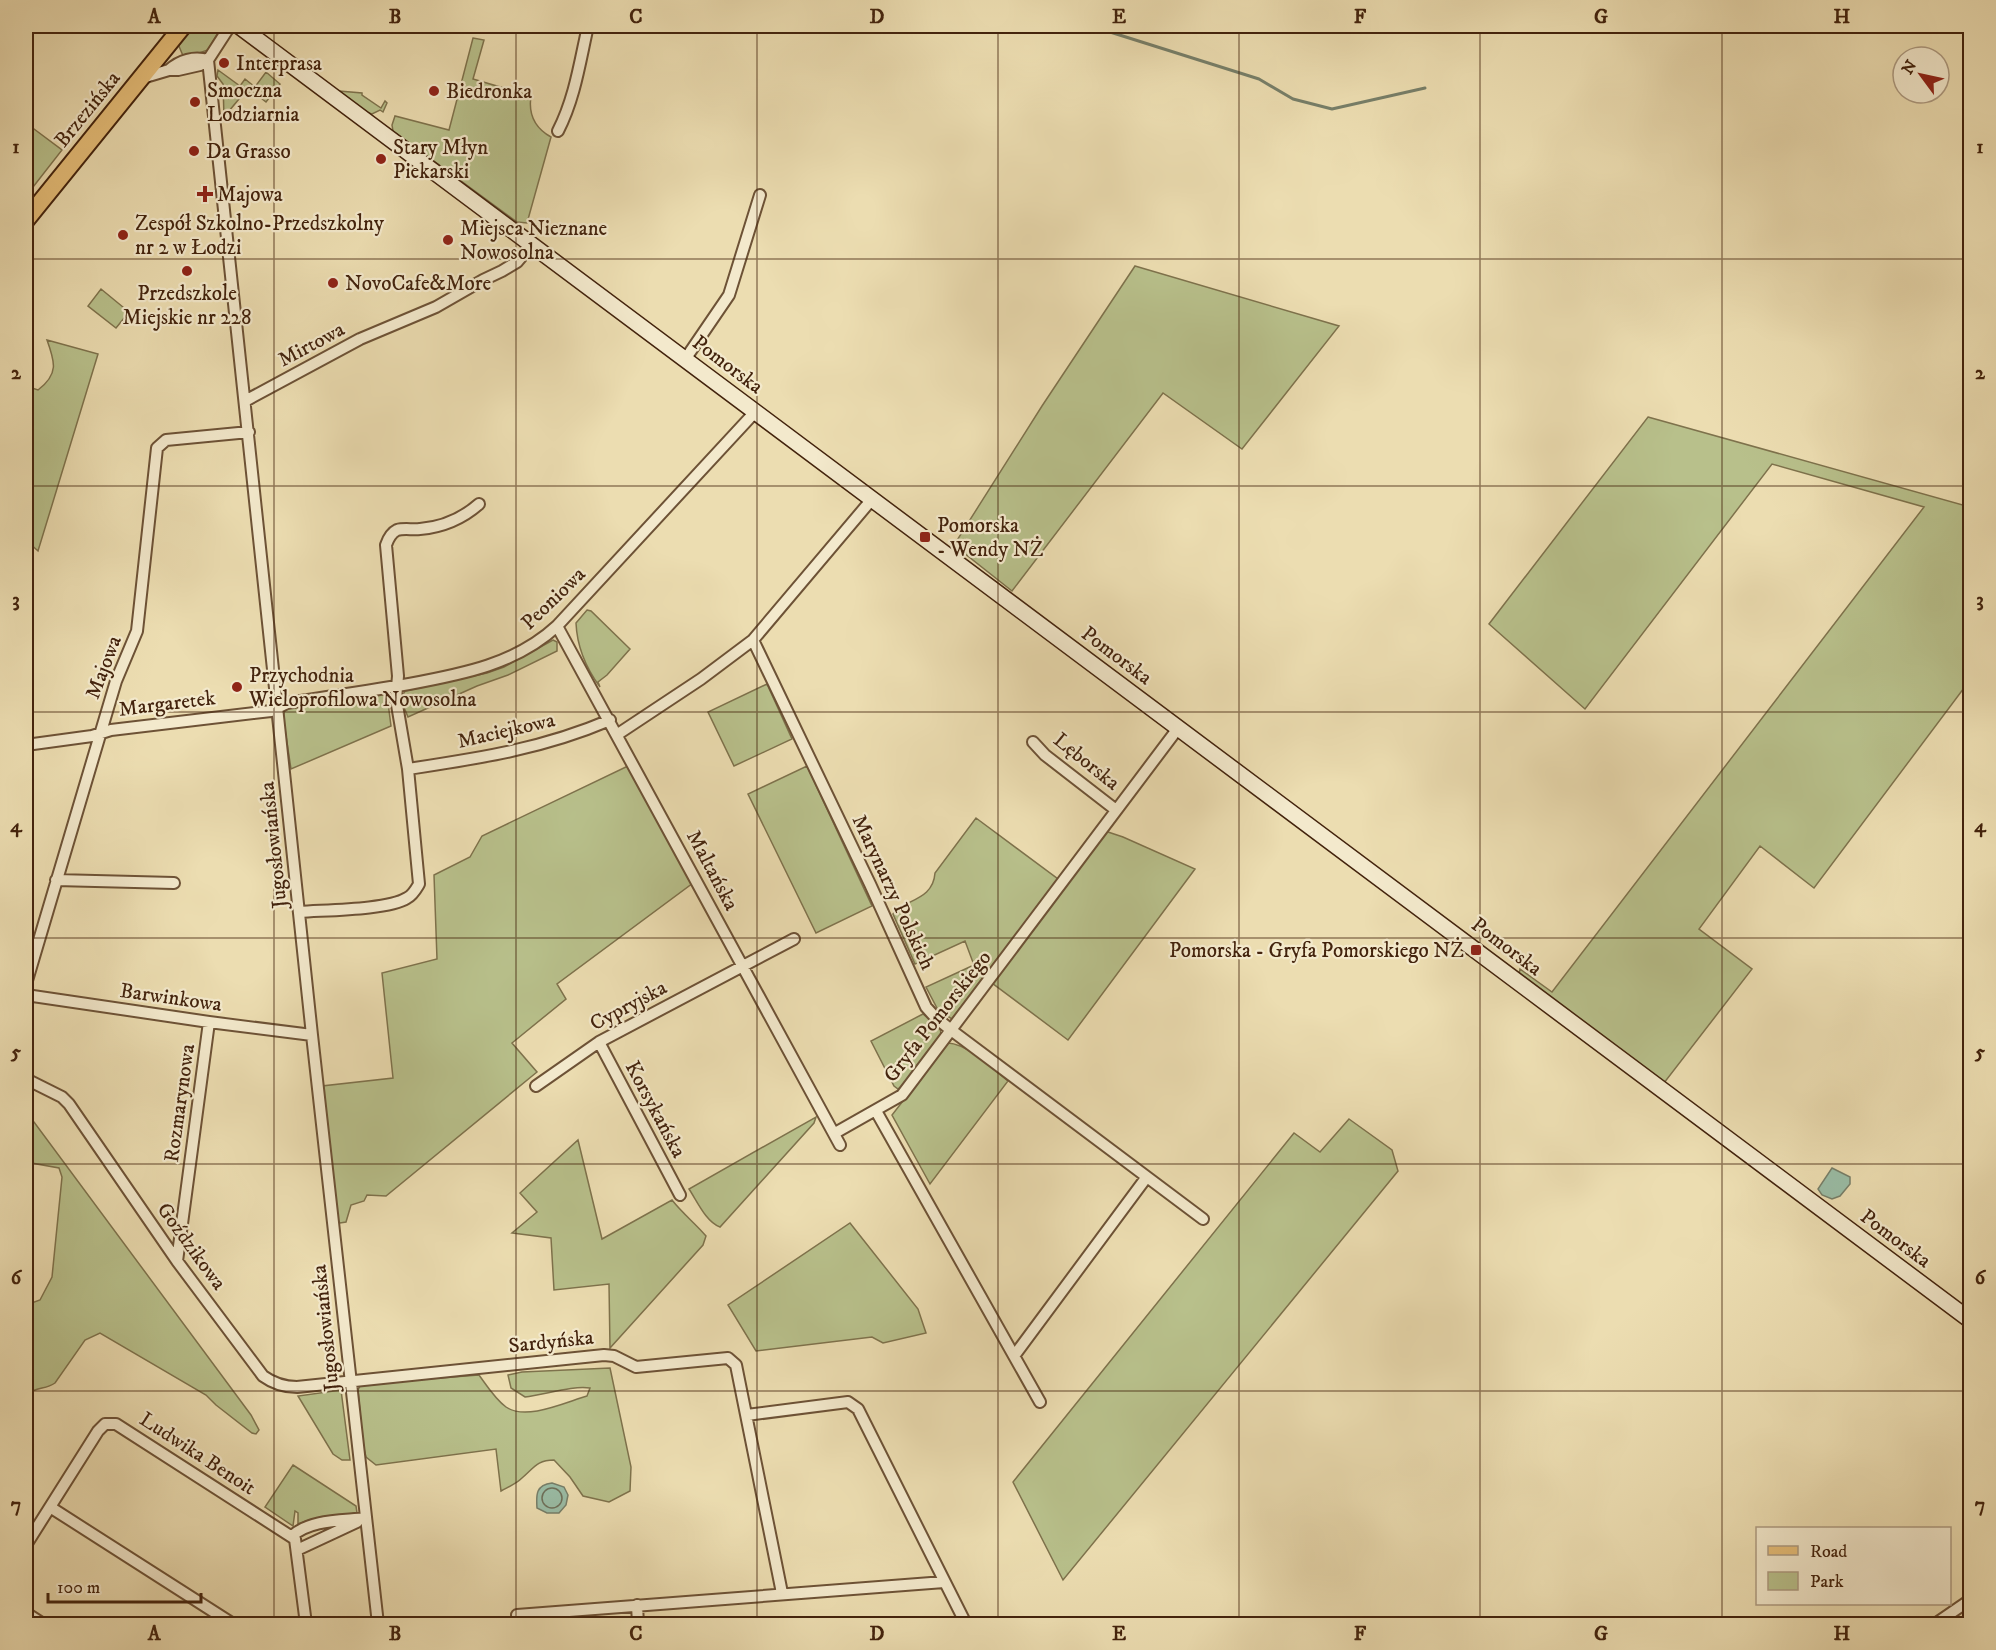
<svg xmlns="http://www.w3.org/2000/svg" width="1996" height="1650" font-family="'IM FELL DW Pica',serif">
<rect width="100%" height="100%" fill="#ecddb1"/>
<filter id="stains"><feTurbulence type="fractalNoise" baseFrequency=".00333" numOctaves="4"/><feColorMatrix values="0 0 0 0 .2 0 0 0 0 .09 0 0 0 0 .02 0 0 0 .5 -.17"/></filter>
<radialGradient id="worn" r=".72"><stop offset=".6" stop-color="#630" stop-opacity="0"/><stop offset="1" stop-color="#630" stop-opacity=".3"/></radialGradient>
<!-- green -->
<path fill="#b8c08b" stroke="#7e724c" stroke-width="1.5" d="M193,26H222L208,50L184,58L178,44Z
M473,38L484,40L473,79L531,96C528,115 535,128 551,137L527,223L517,222L393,131L392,125L395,116L449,130Z
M218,70L240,86L245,79L255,87L266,72L280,84L266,102L252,91L244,93L224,117L223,84L217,76Z
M339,91L362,93V95L381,108L385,101L387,103L383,112L380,110L372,114L366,112Z
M26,123L62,150L26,196Z
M1135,266L1339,326L1242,449L1163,393L1012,591L954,545L1042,406Z
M101,289L129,312L116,328L88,306Z
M47,340L98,354L38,551L26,540V386L38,390C59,374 55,362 47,340Z
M1648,417L1970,507V680L1814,888L1760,846L1699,929L1752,969L1664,1083L1519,974L1520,969L1552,992L1924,507L1772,464L1585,709L1489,624Z
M587,610L591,611L630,649L607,675L598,682L600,687C586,668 577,647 576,623Z
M553,640L557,642V651L508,675L477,686L408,717L401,700L405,691L487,673L504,667Z
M767,684L792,739L734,766L708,712Z
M383,693L387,695L391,726L291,769L283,716L285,710L290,707Z
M630,765L693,883L557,984L566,999L512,1043L537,1072L386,1196L367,1195L364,1201L351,1205L346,1222L340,1223L337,1220L322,1086L393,1078L382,973L437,959L434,875L470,857L482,836Z
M807,766L872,906L816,933L748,794Z
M976,818L1058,879L952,1019L938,1010L926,987L974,965L965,941L915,964L893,914C904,899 933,901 935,873Z
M1105,831L1123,837L1195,869L1068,1040L992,983Z
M923,1014L940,1028L941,1034L904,1084L898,1089L894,1086L871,1041Z
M948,1043C968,1044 993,1069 1008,1081L930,1184L892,1115Z
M26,1115L34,1122L251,1415L259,1430L256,1434L252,1433L216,1405L206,1395L100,1333L85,1340L55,1383C45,1390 37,1386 26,1395V1305L40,1300L52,1277L62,1177L59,1168L26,1162Z
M816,1117L814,1123L720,1227C706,1222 697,1201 689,1189Z
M1349,1119L1392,1150L1398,1171L1063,1580L1013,1482L1294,1133L1320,1152Z
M578,1140L602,1239L672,1200C683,1214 695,1223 706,1236L703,1245L610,1348L609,1284L554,1290L551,1238L512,1233L537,1212L520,1193Z
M850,1223L918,1309L926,1333L883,1343L872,1337L756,1351L728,1305Z
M610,1368L631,1467L630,1491L609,1502L583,1496L570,1477L554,1460C537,1460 534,1468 522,1478C516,1484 508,1487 501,1491L496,1449L376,1465L366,1457L363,1445L358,1390L361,1384L479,1375C487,1386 495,1399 506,1407C526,1421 566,1402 587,1396L590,1388C573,1385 544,1395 525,1397L511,1388L508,1375L522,1372Z
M341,1390L350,1460H342L333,1454L298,1396Z
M293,1465L356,1506L357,1513L309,1520L298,1524V1513L295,1511L293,1526L265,1507Z"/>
<!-- water -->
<path fill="#9abda6" stroke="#777f69" stroke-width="1.5" d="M1832,1168L1850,1177V1184L1840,1196L1832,1199L1822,1195L1818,1189Z
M552,1483L564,1487L568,1495L566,1505L559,1513H547L537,1508C536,1494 536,1485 552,1483Z"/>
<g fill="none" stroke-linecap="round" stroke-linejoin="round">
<!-- shore -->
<path stroke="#6e705a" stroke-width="1.5" d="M542 1498a10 10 0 1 1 20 0a10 10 0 1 1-20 0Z"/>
<!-- stream -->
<path stroke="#777f69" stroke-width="3" d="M1091,26L1259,79L1293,99L1332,109L1425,88"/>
<defs>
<path id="street" d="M208,60L312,1035L378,1624
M169,70C180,60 194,56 208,60
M142,78L169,70H178L200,65L208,60L230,26
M558,131C575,98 580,61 588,26
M686,358L729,295L760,195
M245,401L360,339L436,307L483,280L502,271L517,262L532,244
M557,626L840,1145
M753,640L870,884L926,1007L935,1017L951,1030L1203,1219
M618,734L701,679L753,640L873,498
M1033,742L1045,755L1116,810
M26,745L92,736L111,730L271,711L287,703C327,697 369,691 409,684C463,674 516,664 557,626L756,411
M408,769C480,758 542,749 610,720
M56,880L174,883
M300,912C325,910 388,910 407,898C413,895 416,889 419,884L408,769L396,699L398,676L386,545C388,539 391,533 397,530C404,528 413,530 420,529C444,527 462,519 479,504
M26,984L116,681L137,631L157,448L166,440L249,432
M26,995L209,1022L312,1035
M599,1042L680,1195
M26,1079L62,1097L69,1104L177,1261L263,1376C274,1384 284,1387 297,1387L604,1355L614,1356L636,1367L728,1358L736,1365L782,1593
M536,1086L599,1042L794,939
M876,1111L1040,1402
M835,1133L902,1095L1179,727
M177,1261L209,1022
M1014,1356L1146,1178
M747,1415L848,1402L858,1409L966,1624
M50,1507L233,1624
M292,1536C311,1519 342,1521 366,1518
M26,1545L98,1431L105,1424H116L295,1539L306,1624
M297,1550L357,1522
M637,1605L638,1624
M26,1613L43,1624
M517,1615L944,1582
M1935,1624L1970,1600"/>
<path id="secondary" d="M239,26L1970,1320"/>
<path id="primary" d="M26,220L183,26"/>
</defs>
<!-- street casing -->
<use href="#street" stroke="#6d5236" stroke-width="14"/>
<!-- secondary casing -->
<use href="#secondary" stroke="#43230d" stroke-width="18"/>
<!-- primary casing -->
<use href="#primary" stroke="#43230d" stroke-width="20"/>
<!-- street -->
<use href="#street" stroke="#f3e9cc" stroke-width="10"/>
<!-- secondary -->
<use href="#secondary" stroke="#f3e9cc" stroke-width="15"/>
<!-- primary -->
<use href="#primary" stroke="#e6be78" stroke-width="16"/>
</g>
<!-- grid -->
<path fill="none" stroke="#43230d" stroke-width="1.5" stroke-opacity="0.55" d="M274,26V1624M516,26V1624M757,26V1624M998,26V1624M1239,26V1624M1480,26V1624M1722,26V1624M26,259H1970M26,486H1970M26,712H1970M26,938H1970M26,1164H1970M26,1391H1970"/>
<!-- markers -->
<g fill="#8f2418" stroke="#f3e9cc" stroke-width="2">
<circle cx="224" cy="63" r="6"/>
<circle cx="434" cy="91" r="6"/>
<circle cx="195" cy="102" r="6"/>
<circle cx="194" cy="151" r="6"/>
<circle cx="381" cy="159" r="6"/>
<path d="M202 185h6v6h6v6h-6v6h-6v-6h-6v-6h6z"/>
<circle cx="123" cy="235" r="6"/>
<circle cx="448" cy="240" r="6"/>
<circle cx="187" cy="271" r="6"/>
<circle cx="333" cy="283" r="6"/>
<rect x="919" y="531" width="12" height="12" rx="3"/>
<circle cx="237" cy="687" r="6"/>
<rect x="1470" y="944" width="12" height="12" rx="3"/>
</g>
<g text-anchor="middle" stroke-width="4.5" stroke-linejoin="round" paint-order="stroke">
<!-- poi labels -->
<g font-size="21" fill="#43230d" stroke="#f3e9cc" text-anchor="start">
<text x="236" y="70">Interprasa</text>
<text x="207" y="97">Smoczna<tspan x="207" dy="24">Lodziarnia</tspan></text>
<text x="446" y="98">Biedronka</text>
<text x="393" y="154">Stary Młyn<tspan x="393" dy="24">Piekarski</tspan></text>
<text x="206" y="158">Da Grasso</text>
<text x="217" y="201">Majowa</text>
<text x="135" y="230">Zespół Szkolno-Przedszkolny<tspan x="135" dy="24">nr 2 w Łodzi</tspan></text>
<text x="460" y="235">Miejsca Nieznane<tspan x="460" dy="24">Nowosolna</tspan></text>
<text x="345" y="290">NovoCafe&amp;More</text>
<text x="187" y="300" text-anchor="middle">Przedszkole<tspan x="187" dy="24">Miejskie nr 228</tspan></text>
<text x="937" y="532">Pomorska<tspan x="937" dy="24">- Wendy NŻ</tspan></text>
<text x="249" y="682">Przychodnia<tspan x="249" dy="24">Wieloprofilowa Nowosolna</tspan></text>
<text x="1464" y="957" text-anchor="end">Pomorska - Gryfa Pomorskiego NŻ</text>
</g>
<!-- street labels -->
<g font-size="21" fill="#43230d" stroke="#f3e9cc">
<text transform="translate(87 109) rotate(-51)" y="7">Brzezińska</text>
<text transform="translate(311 344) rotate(-28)" y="7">Mirtowa</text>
<text transform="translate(728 364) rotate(37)" y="7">Pomorska</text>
<text transform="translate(553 598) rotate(-44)" y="7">Peoniowa</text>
<text transform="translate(1117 655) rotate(37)" y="7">Pomorska</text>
<text transform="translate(103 667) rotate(-69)" y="7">Majowa</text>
<text transform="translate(167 703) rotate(-7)" y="7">Margaretek</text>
<text transform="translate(506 730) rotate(-13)" y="7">Maciejkowa</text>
<text transform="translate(1087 761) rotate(39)" y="7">Lęborska</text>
<text transform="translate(273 845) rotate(-96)" y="7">Jugosłowiańska</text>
<text transform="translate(713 870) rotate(62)" y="7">Maltańska</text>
<text transform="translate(894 892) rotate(65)" y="7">Marynarzy Polskich</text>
<text transform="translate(1507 946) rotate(37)" y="7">Pomorska</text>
<text transform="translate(171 997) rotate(8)" y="7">Barwinkowa</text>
<text transform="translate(628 1005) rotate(-28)" y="7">Cypryjska</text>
<text transform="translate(937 1016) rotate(-52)" y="7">Gryfa Pomorskiego</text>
<text transform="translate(179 1103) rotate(-82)" y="7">Rozmarynowa</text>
<text transform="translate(656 1109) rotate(62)" y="7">Korsykańska</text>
<text transform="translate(1896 1238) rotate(37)" y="7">Pomorska</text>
<text transform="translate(192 1246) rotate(54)" y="7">Goździkowa</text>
<text transform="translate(325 1328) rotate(-96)" y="7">Jugosłowiańska</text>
<text transform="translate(551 1341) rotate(-6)" y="7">Sardyńska</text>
<text transform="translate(198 1453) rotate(33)" y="7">Ludwika Benoit</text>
</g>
</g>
<!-- margin -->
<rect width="1996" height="1650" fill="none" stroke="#ecddb1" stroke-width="66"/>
<!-- legend -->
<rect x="1756" y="1527" width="195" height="78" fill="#f3e9cc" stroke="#ad9a80" stroke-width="1.5"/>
<rect x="1768" y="1546" width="30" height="9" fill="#e6be78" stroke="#ad9a80" stroke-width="1.5"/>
<text x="1810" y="1557" font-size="18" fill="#43230d">Road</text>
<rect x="1768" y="1572" width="30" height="18" fill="#b8c08b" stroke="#ad9a80" stroke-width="1.5"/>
<text x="1810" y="1587" font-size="18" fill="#43230d">Park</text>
<!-- north arrow -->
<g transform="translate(1921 75) rotate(303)"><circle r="28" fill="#f3e9cc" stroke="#ad9a80" stroke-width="1.5"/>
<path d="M0-4.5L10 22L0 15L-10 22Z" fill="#8f2418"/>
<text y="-9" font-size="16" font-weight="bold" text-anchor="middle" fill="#43230d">N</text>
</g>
<!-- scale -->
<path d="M48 1593v9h153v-9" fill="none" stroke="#43230d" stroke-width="3"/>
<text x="57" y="1593" font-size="18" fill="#43230d" stroke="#f3e9cc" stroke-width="4.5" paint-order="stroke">100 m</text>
<rect x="33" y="33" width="1930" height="1584" fill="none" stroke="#43230d" stroke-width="2"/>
<g font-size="20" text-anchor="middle" font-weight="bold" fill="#43230d">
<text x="154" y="23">A</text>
<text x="395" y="23">B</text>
<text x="636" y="23">C</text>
<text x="877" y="23">D</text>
<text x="1119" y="23">E</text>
<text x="1360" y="23">F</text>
<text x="1601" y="23">G</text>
<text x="1842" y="23">H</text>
<text x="16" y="153">1</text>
<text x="1980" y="153">1</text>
<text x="16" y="379">2</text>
<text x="1980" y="379">2</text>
<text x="16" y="606">3</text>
<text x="1980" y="606">3</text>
<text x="16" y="832">4</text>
<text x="1980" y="832">4</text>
<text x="16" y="1058">5</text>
<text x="1980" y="1058">5</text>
<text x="16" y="1284">6</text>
<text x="1980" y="1284">6</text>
<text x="16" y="1511">7</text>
<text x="1980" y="1511">7</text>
<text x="154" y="1640">A</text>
<text x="395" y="1640">B</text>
<text x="636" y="1640">C</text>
<text x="877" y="1640">D</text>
<text x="1119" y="1640">E</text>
<text x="1360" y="1640">F</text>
<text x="1601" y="1640">G</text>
<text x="1842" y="1640">H</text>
</g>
<rect width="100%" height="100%" filter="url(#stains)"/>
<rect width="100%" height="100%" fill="url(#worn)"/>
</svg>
